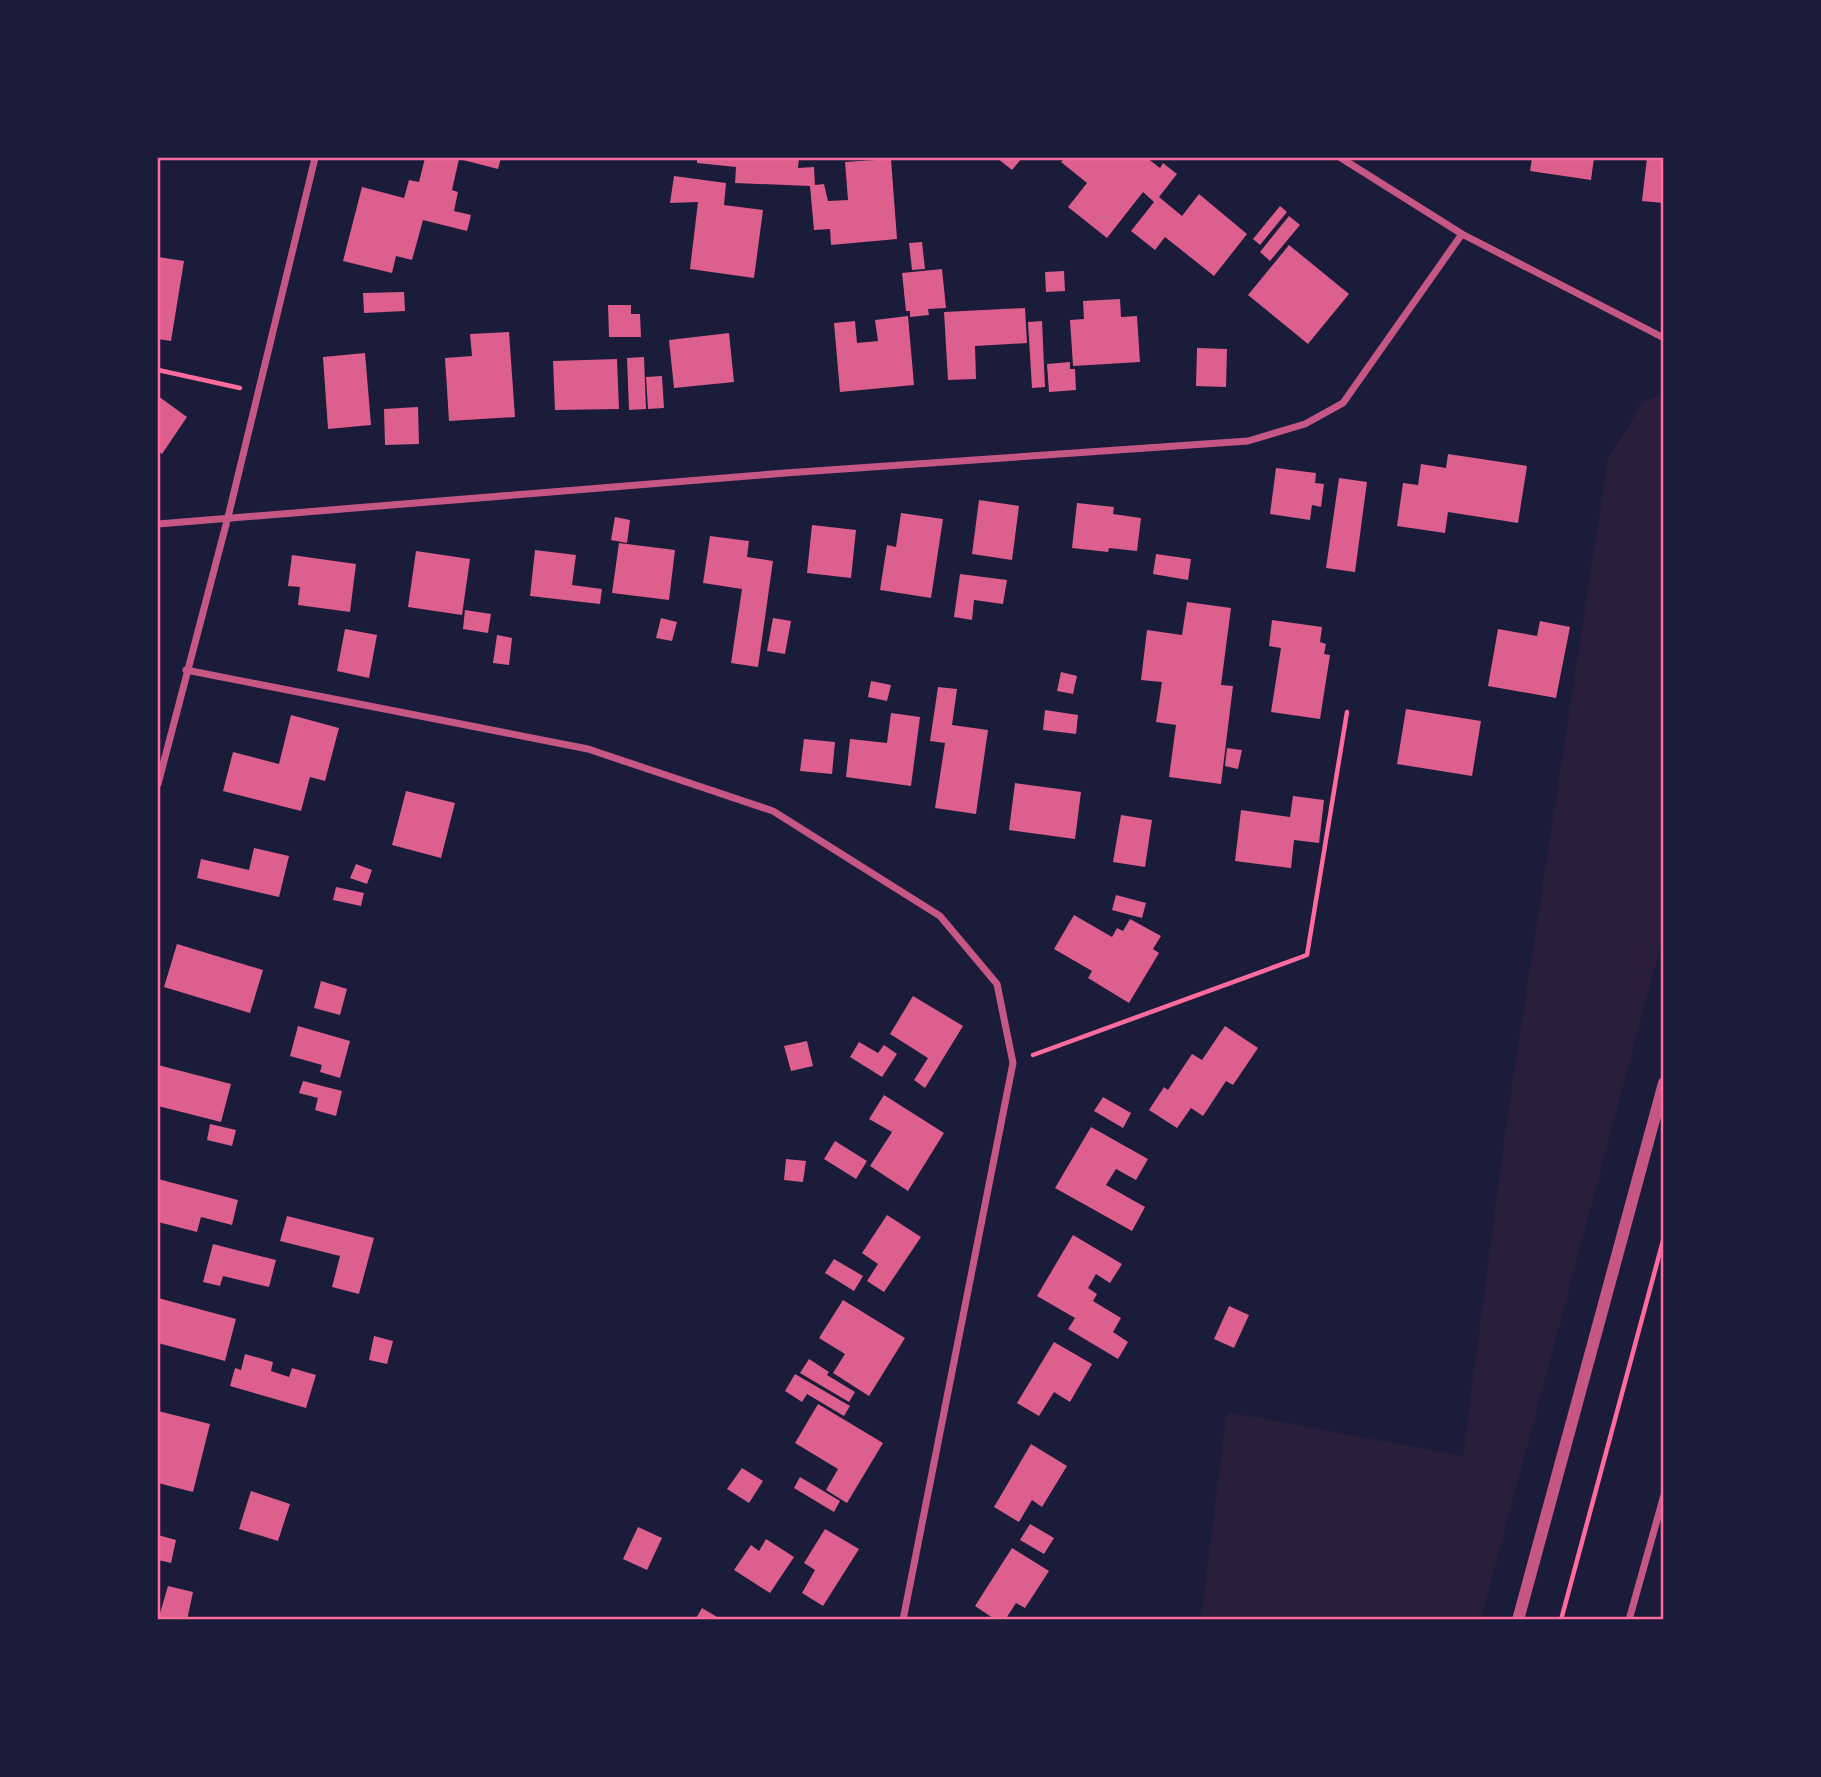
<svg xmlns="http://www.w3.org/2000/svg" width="1821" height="1777" font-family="'Work Sans',sans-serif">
<rect width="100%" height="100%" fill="#1b1b3a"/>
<!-- green -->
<path fill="#2a1e3b" d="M1663,394V936L1481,1619H1201L1227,1412L1463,1456L1508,1113L1608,459L1643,402Z"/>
<!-- building -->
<path fill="#dd5f8e" d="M425,158H501L498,169L459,159L452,190L458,192L454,211L471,215L467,231L423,220L412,260L396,256L392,273L343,261L362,187L404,198L409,180L419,182Z
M697,158H799L798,168L814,167L815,185L824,184L828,201L848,200L845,162L891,159L897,239L831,245L830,229L814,230L810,186L735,183L736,167L697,163Z
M997,158H1022L1012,170Z
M1065,158H1147L1160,168L1163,163L1177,174L1159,197L1182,216L1199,194L1247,234L1214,276L1165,237L1155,250L1131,231L1154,202L1143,192L1107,238L1068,207L1087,183L1061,162Z
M1532,158H1594L1591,180L1530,171Z
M1647,158H1664V203L1642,201Z
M674,176L726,183L724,205L763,210L754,278L690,269L698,202L670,203Z
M1280,206L1287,212L1260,245L1253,239Z
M1289,216L1300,225L1270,261L1260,252Z
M922,242L925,269L912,270L909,243Z
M1289,245L1349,294L1308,344L1248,295Z
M158,257L184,261L171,341L158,339Z
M942,269L946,308L928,309L929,315L910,317V311H906L902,273Z
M1064,271L1065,291L1046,292L1045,272Z
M404,292L405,311L364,313L363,293Z
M1120,299L1121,317L1137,316L1140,362L1073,366L1070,320L1084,319L1083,301Z
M608,305H631V314H640L641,337H609Z
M1025,308L1027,343L975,346L976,379L948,380L944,312Z
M908,316L914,385L840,392L834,323L855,321L857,343L878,341L875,320Z
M1042,321L1045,387L1032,388L1028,322Z
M509,332L515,417L449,421L445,358L472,356L470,334Z
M729,333L734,382L674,388L669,340Z
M1197,348L1227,349L1226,387L1196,386Z
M365,353L371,425L328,429L323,357Z
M644,357L646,409L629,410L627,358Z
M617,359L619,409L555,410L553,361Z
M1070,362V369H1075L1076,390L1049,392L1047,364Z
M662,376L664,408L648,409L646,377Z
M158,396L187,417L162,454L158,451Z
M418,407L419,444L385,445L384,409Z
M1448,454L1527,466L1518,523L1448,512L1445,533L1397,526L1403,483L1418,485L1421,464L1446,468Z
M1276,468L1316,473L1315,483L1324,484L1321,507L1312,505L1310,520L1270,514Z
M1339,478L1367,482L1355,572L1326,568Z
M979,500L1019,506L1012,560L972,554Z
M1077,503L1114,507L1113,514L1141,518L1137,551L1109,548L1108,552L1072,548Z
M901,513L943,519L931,598L880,590L887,545L896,547Z
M615,517L630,520L627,543L611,540Z
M812,525L856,530L851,578L807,573Z
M710,536L749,541L747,557L773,561L758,667L731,663L742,589L703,583Z
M619,543L675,550L669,600L612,593Z
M535,550L576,555L572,585L602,589L600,604L530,596Z
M416,551L470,559L462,615L408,607Z
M1156,554L1191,559L1188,580L1153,574Z
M292,555L356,564L350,612L298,605L300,587L288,586Z
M960,574L1007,580L1003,604L974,600L972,620L954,617Z
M1187,602L1231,608L1221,685L1233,686L1221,784L1169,777L1176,725L1156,722L1162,682L1141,680L1147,630L1182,635Z
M465,610L491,614L488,633L463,629Z
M661,618L677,622L672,641L656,638Z
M773,618L791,621L785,654L767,651Z
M1272,620L1322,627L1320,642L1326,644L1324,654L1330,655L1320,719L1271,712L1281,648L1269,646Z
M1540,621L1570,627L1556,698L1488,686L1498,629L1537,636Z
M345,629L377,635L369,678L337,671Z
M497,635L512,638L509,665L493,663Z
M1061,672L1077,676L1073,694L1057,691Z
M871,681L891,685L887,701L868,697Z
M938,687L957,689L952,725L988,730L976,814L935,808L945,743L930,741Z
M1406,709L1481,721L1472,776L1397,764Z
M1045,710L1078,715L1076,734L1043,730Z
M891,713L920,717L911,786L846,777L850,739L887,743Z
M291,715L339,728L325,781L310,777L301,811L223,791L233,752L279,764Z
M804,739L835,742L832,774L800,771Z
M1227,748L1242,750L1238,769L1225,766Z
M1015,783L1081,792L1075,839L1009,830Z
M406,791L455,803L441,858L392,845Z
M1293,796L1324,800L1319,843L1294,840L1291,868L1235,861L1241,810L1290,817Z
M1121,815L1152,820L1145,867L1113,862Z
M254,848L289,856L279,897L197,878L201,859L249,870Z
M356,864L372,870L367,884L350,878Z
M336,887L364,893L361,906L333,900Z
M1116,895L1146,903L1142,918L1112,910Z
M1074,915L1112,937L1117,928L1123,931L1130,919L1161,936L1153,949L1159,953L1129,1003L1088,978L1092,971L1054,949Z
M177,944L263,970L250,1013L164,987Z
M321,981L347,989L340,1015L314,1008Z
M913,996L963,1026L925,1088L914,1080L928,1058L890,1034Z
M298,1026L350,1041L340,1078L320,1072L322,1065L290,1056Z
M1225,1026L1258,1048L1233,1085L1226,1081L1203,1116L1191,1108L1177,1128L1149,1110L1164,1087L1168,1090L1192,1054L1202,1060Z
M807,1041L813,1066L791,1071L784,1046Z
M859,1042L878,1053L884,1045L897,1054L882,1077L850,1057Z
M158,1065L231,1084L221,1122L158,1106Z
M303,1081L342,1091L336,1116L315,1110L318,1098L299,1093Z
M884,1095L944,1133L908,1191L870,1166L892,1132L869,1119Z
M1103,1097L1131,1113L1123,1128L1094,1111Z
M210,1124L236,1130L232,1146L207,1140Z
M1091,1127L1148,1159L1136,1180L1116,1169L1106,1185L1145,1207L1132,1231L1055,1188Z
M835,1141L867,1161L856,1179L824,1159Z
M786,1159L806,1161L803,1182L784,1180Z
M158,1179L238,1200L232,1225L201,1217L197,1232L158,1222Z
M887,1215L921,1237L884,1292L867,1281L878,1264L862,1253Z
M287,1216L374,1238L359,1294L332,1287L340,1256L280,1241Z
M1073,1235L1122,1264L1110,1283L1096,1274L1088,1288L1097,1294L1093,1301L1121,1318L1113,1332L1128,1342L1118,1359L1068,1329L1075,1318L1037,1296Z
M213,1244L276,1260L269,1287L223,1276L220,1286L203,1282Z
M834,1259L863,1276L854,1291L825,1273Z
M158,1298L236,1319L225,1361L158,1343Z
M843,1300L905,1338L869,1396L833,1373L845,1354L819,1338Z
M1229,1306L1249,1315L1234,1348L1214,1339Z
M374,1336L393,1341L387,1364L369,1360Z
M1054,1342L1092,1364L1070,1402L1054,1392L1039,1416L1017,1403Z
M245,1354L273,1362L271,1371L289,1377L292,1368L316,1375L306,1408L230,1386L235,1368L241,1370Z
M809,1359L829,1372L827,1375L855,1392L849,1402L800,1373Z
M795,1374L850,1406L844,1416L807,1394L802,1402L785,1391Z
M818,1404L883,1443L847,1503L826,1490L838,1469L795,1443Z
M158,1411L210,1424L193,1492L158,1483Z
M1031,1444L1067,1466L1042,1507L1032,1500L1019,1522L994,1507Z
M742,1468L763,1481L749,1503L727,1489Z
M800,1477L840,1501L834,1512L794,1488Z
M251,1491L290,1504L278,1541L239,1529Z
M1030,1524L1054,1538L1044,1554L1020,1540Z
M638,1527L662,1538L647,1570L623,1559Z
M825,1529L859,1549L823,1606L802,1593L815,1570L804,1563Z
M158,1535L176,1540L171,1563L158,1560Z
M766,1539L794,1557L770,1593L734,1570L751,1545L759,1551Z
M1012,1548L1049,1571L1025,1608L1016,1603L1005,1620H996L975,1606Z
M168,1586L193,1592L187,1620H158Z
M702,1608L722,1620H695Z"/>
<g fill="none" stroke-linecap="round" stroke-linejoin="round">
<!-- path -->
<path stroke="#ff6b9d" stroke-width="4.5" d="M158,370L240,388
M1033,1055L1307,955L1347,712
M1561,1620L1664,1237"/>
<!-- minor -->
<path stroke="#c65784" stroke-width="7" d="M1341,158L1462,234L1664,338
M158,524L785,473L1248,441L1305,424L1343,403L1462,234
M186,670L588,749L773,811L940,916L997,984L1013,1063L903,1620
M158,784L228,517L315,158
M1629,1620L1664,1495"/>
<!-- tertiary -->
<path stroke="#c65784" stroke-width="12" d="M1518,1620L1664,1083"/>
</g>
<!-- border -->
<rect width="1821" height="1777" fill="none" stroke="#1b1b3a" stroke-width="318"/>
<rect x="159" y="159" width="1503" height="1459" fill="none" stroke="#ff6b9d" stroke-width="2.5"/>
</svg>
